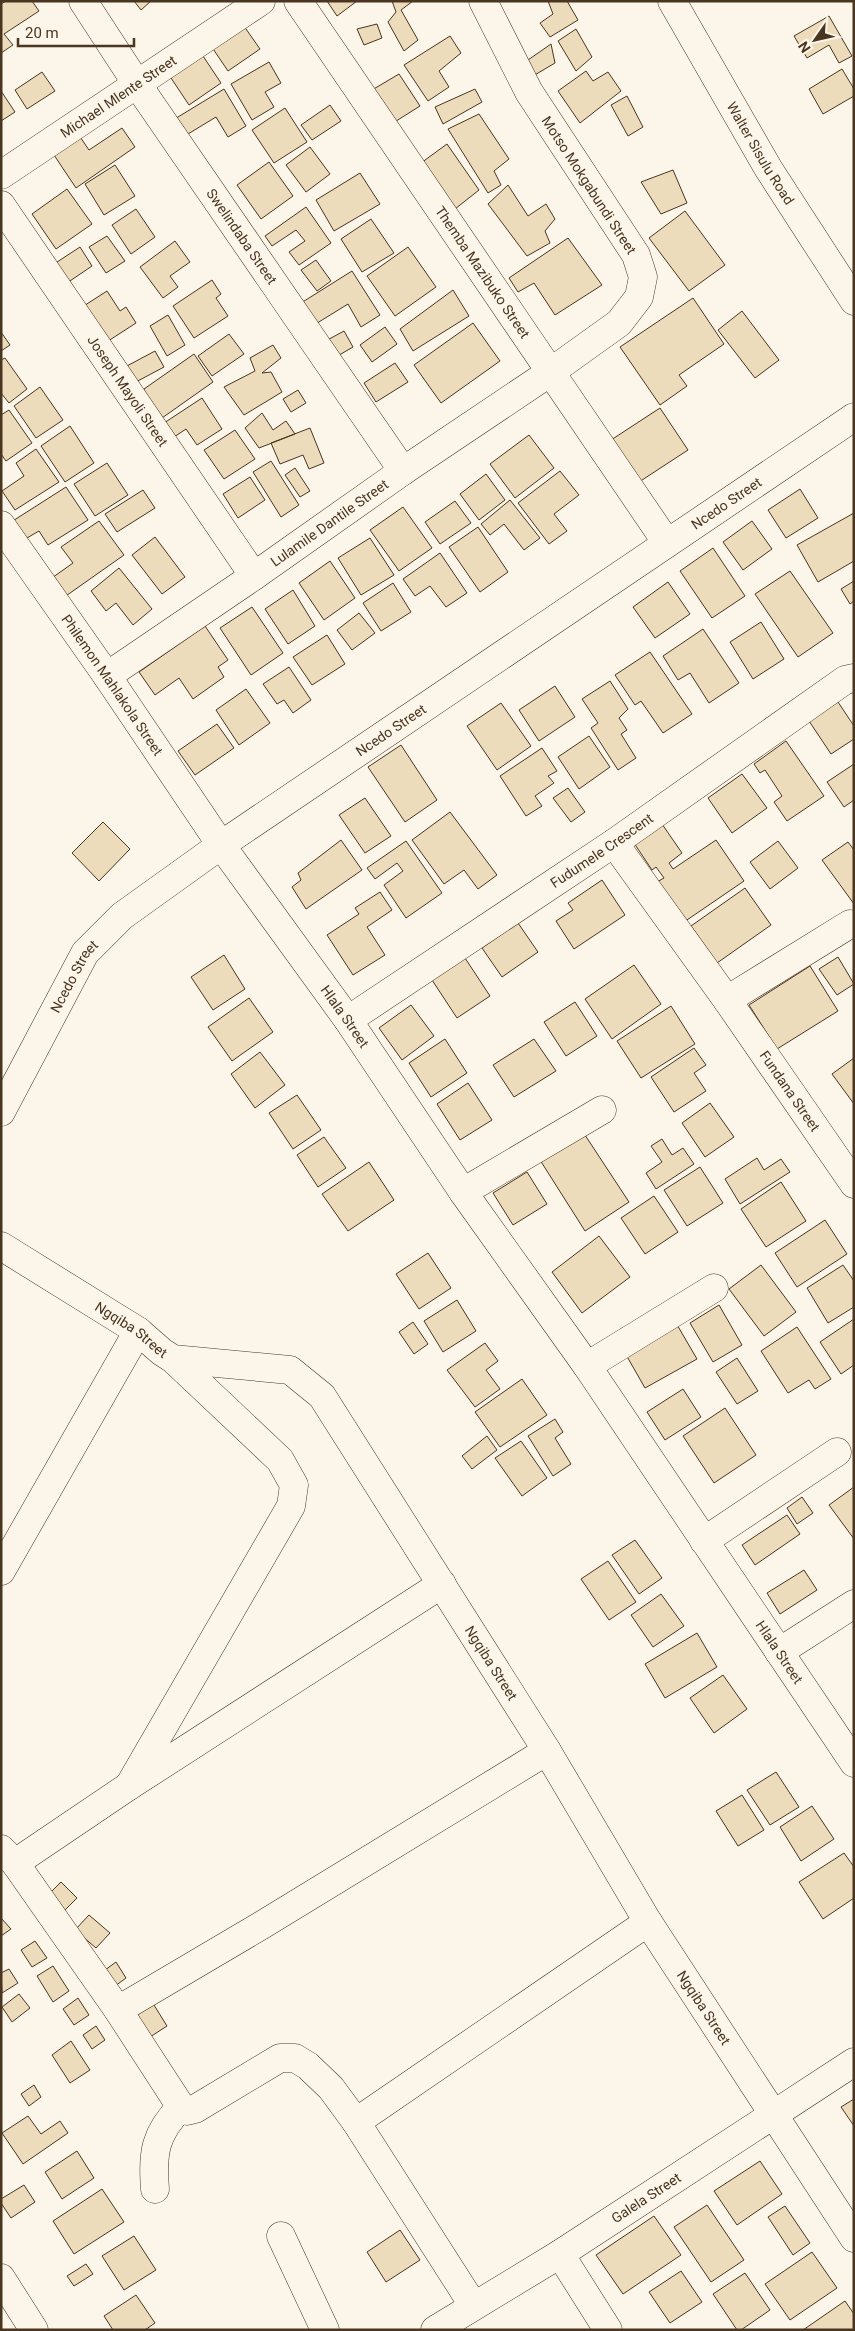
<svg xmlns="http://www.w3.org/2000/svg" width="855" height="2331" font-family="Roboto,sans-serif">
<rect width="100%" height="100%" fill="#fbf6e9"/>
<!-- building -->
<path fill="#ecdcbc" stroke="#4a3520" d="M6,1H32L39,11L4,34L13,45L1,53V4Z
M134,1H151L141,10Z
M327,1H357L337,16Z
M392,1H413L401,10L418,40L404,51L388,22L396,12Z
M548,1H567L578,20L550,37L540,23L553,14Z
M829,16L852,56L839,63L829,45L807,58L794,36Z
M239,19L260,49L228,71L207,40Z
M377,24L382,38L364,45L357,29Z
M576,29L592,57L576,71L558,41Z
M450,36L461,53L439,71L449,87L428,101L404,65Z
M551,44L555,63L533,76L528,60Z
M197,47L221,83L189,105L165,69Z
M269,62L281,83L265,92L274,107L252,120L231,84Z
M842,69L854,89V96L823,114L809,89Z
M586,71L593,81L608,72L621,91L580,123L558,91Z
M42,72L55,91L27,109L15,90Z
M399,74L420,106L393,123L372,90Z
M224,89L246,126L228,137L216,117L183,137L173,120Z
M475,89L482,102L443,124L435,107Z
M1,91L15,112L1,121Z
M627,96L643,127L628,136L611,105Z
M330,105L341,121L312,140L301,125Z
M285,108L307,142L274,163L252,130Z
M479,114L509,159L494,171L501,185L488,193L448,129Z
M122,128L135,147L76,188L50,149L76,131L89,150Z
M447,144L479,190L455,209L421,163Z
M310,147L330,174L306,192L286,165Z
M269,162L293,196L261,219L237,185Z
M115,165L135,196L104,215L85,184Z
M673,170L687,203L661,214L641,182Z
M360,173L380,204L334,231L316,200Z
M508,185L528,216L546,204L555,219L545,231L550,243L527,256L488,204Z
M67,189L92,224L56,249L32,214Z
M306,207L331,243L299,265L289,252L305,241L296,230L272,246L265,236Z
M136,209L155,237L131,254L112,225Z
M685,211L725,265L689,291L649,238Z
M371,219L394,253L362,272L341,239Z
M107,236L125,261L106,273L89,247Z
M568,238L602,285L555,315L534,283L518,292L509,278Z
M175,241L190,262L170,276L178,287L163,298L140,267Z
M80,247L92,266L64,285L51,266Z
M408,247L436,287L395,316L367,276Z
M316,260L331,281L317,291L301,270Z
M352,271L380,315L361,327L348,304L314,325L301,303Z
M212,280L221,294L216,298L228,316L194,338L173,306Z
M453,290L469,316L413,351L400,329Z
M107,291L120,311L126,307L136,323L102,345L95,333L100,325L90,327L79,309Z
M693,298L724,344L679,375L687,386L660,405L620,347Z
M742,311L779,360L755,378L718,330Z
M168,315L185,345L167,356L150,326Z
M473,323L500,361L441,403L414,365Z
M385,327L397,344L372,362L360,345Z
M344,331L353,347L329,361L320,344Z
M1,332L10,345L1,351Z
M229,334L244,354L212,376L198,356Z
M273,345L281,358L262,373L271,372L282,392L244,415L224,387L255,371L250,358Z
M155,351L164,367L134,383L125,367Z
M194,354L213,382L162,418L145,395L144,389Z
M5,358L27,389L9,403L1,393V360Z
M395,363L408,382L376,402L364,383Z
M40,387L63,420L36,438L14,406Z
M298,390L306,403L291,412L283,399Z
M202,398L222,429L197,445L186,429L168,441L158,427Z
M660,408L688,450L639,482L611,440Z
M9,410L32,443L6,461L1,454V415Z
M262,413L273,430L286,421L295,434L259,448L245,428Z
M70,426L94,463L65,482L41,446Z
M310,428L324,463L309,469L303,455L280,464L271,443Z
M235,430L255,459L224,479L204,450Z
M529,435L554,468L515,498L490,464Z
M36,449L59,482L15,510L2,491L24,476L16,463Z
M271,461L299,505L281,517L253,472Z
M107,463L128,495L95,516L74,484Z
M295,468L310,491L300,497L285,475Z
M560,471L579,495L554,514L567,531L549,544L518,503Z
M486,474L505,500L479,520L460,494Z
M250,477L265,500L238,518L223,494Z
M66,487L88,520L48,545L39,531L20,542L8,524Z
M800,489L818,518L786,538L768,510Z
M143,490L155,508L117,532L105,514Z
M510,500L540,538L524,550L504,524L490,535L481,524Z
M455,501L471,523L440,544L425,522Z
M403,507L432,548L399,571L370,530Z
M854,513V561L818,582L797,545Z
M99,521L124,555L63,598L49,580L73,563L61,547Z
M752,521L772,549L743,570L723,542Z
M478,527L508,572L480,592L449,547Z
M155,537L185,577L162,594L132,555Z
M370,538L394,575L361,595L338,558Z
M713,548L745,596L712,618L680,571Z
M440,553L467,593L446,607L430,586L415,596L403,579Z
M330,561L355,598L324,620L299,583Z
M119,568L152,609L133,625L116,603L106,611L91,591Z
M790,571L833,633L798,657L755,594Z
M854,581V601L850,604L841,589Z
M668,582L690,614L655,638L633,607Z
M393,583L411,612L381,631L363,603Z
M293,590L315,626L288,644L265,609Z
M252,607L283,653L251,675L220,628Z
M359,613L375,633L352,650L337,630Z
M761,622L784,659L753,679L730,642Z
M205,626L228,660L218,667L224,677L193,699L179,678L155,695L139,672Z
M703,629L739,683L709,703L690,673L678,680L663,656Z
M327,635L345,664L312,685L293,657Z
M650,652L692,714L663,733L641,701L635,705L615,675Z
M289,667L311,700L293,713L284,700L277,704L263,684Z
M610,681L628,709L619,718L627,730L621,734L636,758L618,770L591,728L598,723L582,699Z
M555,686L575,717L539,741L519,710Z
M246,689L270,723L239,745L216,710Z
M838,702L854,726V739L831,754L809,721Z
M501,703L531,746L497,770L467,726Z
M217,724L234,748L195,775L178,751Z
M589,736L610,767L579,789L558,757Z
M786,741L824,796L787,821L774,802L782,796L765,770L760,773L754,764Z
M401,745L437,800L405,822L368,767Z
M542,748L557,771L548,776L554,783L535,796L542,806L526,816L500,776Z
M854,764V800L844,807L827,782Z
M742,774L767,808L732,833L708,798Z
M568,788L585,812L571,822L553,798Z
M365,798L391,836L365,853L339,815Z
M450,812L497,875L478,889L464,870L444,884L412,840Z
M103,822L130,849L99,881L72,853Z
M662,824L682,853L669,863L673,869L716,840L744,881L684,922L657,882L664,878L656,867L652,870L634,843Z
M341,840L362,870L306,909L292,887L301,880L298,873Z
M406,841L442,893L406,918L384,885L403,871L397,863L375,879L367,868Z
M778,841L798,868L770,889L750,862Z
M848,842L854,850V904L822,860Z
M602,880L625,915L574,949L556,921L573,910L568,903Z
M745,888L771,925L717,963L691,926Z
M380,892L392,910L367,927L385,955L353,975L327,935L359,914L355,908Z
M518,923L538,952L502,977L482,948Z
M224,955L245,989L213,1010L191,977Z
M838,957L854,984L837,995L819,969Z
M465,958L490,996L457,1018L432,980Z
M634,965L661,1004L612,1039L585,999Z
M810,966L838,1011L777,1049L749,1005Z
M249,998L273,1032L232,1061L208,1027Z
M575,1002L597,1036L566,1056L544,1022Z
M411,1005L434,1036L402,1060L379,1028Z
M671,1006L695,1044L641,1078L617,1041Z
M445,1039L467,1073L431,1097L409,1063Z
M534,1039L556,1071L514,1097L493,1065Z
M694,1048L706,1065L694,1073L706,1091L674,1112L651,1077Z
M260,1052L285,1085L255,1108L231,1074Z
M854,1058V1104L832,1074Z
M468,1083L492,1120L460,1140L437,1104Z
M297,1095L321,1130L293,1149L269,1113Z
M710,1103L734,1137L705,1157L682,1123Z
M583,1132L629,1202L585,1231L540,1160Z
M324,1137L346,1168L318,1187L297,1155Z
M662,1139L672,1155L683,1148L694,1164L656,1189L646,1173L662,1162L651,1146Z
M757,1158L764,1170L781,1159L790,1172L740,1204L725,1179Z
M369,1162L394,1200L348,1231L322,1194Z
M700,1167L723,1203L687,1226L664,1190Z
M527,1172L547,1204L513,1225L493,1193Z
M781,1182L806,1221L766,1247L741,1209Z
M654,1196L678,1232L645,1254L621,1218Z
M825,1220L847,1254L797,1287L775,1253Z
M599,1236L630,1277L582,1313L552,1272Z
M428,1253L451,1288L419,1309L396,1274Z
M761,1265L796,1312L764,1336L729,1289Z
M843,1265L854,1281V1307L828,1323L807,1288Z
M457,1300L476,1331L443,1352L424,1321Z
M719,1305L742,1345L713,1362L690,1323Z
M854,1319V1365L841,1374L820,1342Z
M413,1322L428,1344L414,1354L399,1332Z
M676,1323L697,1359L645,1388L625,1353Z
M797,1327L831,1379L815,1389L809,1380L788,1393L761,1351Z
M485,1343L498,1361L486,1370L500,1389L475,1407L447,1370Z
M737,1358L758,1391L737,1404L716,1372Z
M522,1379L547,1415L500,1447L475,1412Z
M683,1389L701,1417L665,1440L647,1412Z
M725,1408L756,1455L714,1483L683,1436Z
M555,1419L563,1432L555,1438L571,1464L553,1476L528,1436Z
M487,1436L497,1450L472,1469L462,1456Z
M521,1441L547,1478L522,1496L495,1458Z
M854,1487V1539L829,1505Z
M802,1497L813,1513L797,1524L787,1508Z
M787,1515L800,1534L755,1565L742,1545Z
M635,1540L662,1578L639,1594L612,1555Z
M608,1561L636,1602L609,1620L581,1579Z
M804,1570L817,1590L780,1614L767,1593Z
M661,1594L684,1626L653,1647L631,1615Z
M697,1633L717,1667L665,1698L645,1664Z
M723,1675L747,1709L714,1733L690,1698Z
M776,1772L799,1807L770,1825L747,1790Z
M742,1795L764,1830L738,1846L716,1811Z
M812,1806L834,1839L801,1861L780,1827Z
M844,1853L854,1867V1898L823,1919L799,1882Z
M61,1882L77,1898L65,1910L49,1894Z
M89,1915L110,1933L96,1948L75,1930Z
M1,1918L11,1929L1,1936Z
M35,1941L47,1958L32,1967L21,1950Z
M116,1962L126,1978L111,1989L101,1973Z
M53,1966L69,1991L53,2002L37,1976Z
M9,1969L18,1983L2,1993L1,1973Z
M19,1994L30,2008L12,2022L2,2007Z
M149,1997L167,2026L150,2037L132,2008Z
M78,1998L89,2015L74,2025L63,2009Z
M96,2026L105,2040L92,2049L83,2035Z
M71,2041L90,2070L70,2083L52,2055Z
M34,2085L41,2097L29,2106L21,2094Z
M854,2099V2126L841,2107Z
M28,2116L41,2134L60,2121L68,2133L23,2164L2,2133Z
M77,2151L94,2178L62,2199L45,2172Z
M760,2161L782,2194L737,2225L714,2191Z
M24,2185L35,2202L11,2218L1,2203V2199Z
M102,2189L124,2222L74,2254L53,2221Z
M707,2205L744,2260L711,2282L674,2227Z
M785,2206L810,2243L793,2255L768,2217Z
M654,2216L681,2255L623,2294L596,2255Z
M400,2230L420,2260L386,2282L367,2252Z
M134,2236L156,2270L124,2290L102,2256Z
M812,2252L837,2288L790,2320L765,2284Z
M86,2264L93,2274L74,2286L67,2276Z
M681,2271L702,2302L670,2323L649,2292Z
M745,2273L770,2310L741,2330H737L713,2294Z
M136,2295L155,2323L145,2330H113L104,2316Z
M845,2301L854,2314V2330H803Z"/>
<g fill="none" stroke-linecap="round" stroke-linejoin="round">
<defs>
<g id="street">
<path id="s1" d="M83,1L137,84L403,471"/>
<path id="s2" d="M298,1L667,543"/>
<path id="s3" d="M1,175L261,1"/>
<path id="s4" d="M1,205L254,576"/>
<path id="s5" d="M1,525L107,676L221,845L348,1020L463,1192L587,1366L854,1763"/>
<path id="s6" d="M107,676L254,576L403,471L552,371L619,323L639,297L643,277L636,255L529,92L483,1"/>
<path id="s7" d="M614,843L727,1000L854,1184"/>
<path d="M727,1000L850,924"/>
<path id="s8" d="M348,1020L614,843L845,680L854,678"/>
<path id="s9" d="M1,1112L85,953L122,916L221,845L854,417"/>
<path d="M463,1192L602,1110"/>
<path id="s10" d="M1,1246L138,1331L162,1352L173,1359L290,1370L322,1396L547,1751L648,1922L854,2238"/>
<path d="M587,1366L714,1288"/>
<path d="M704,1541L837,1452"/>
<path d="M1,1571L138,1331"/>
<path d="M779,1652L854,1604"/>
<path d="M129,1786L291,1506L294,1485L280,1460L173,1359"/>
<path d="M1,1849L15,1863L118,2010L181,2107L187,2111L195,2109L280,2058H295L308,2066L331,2088L356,2122L473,2305"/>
<path d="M15,1863L129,1786L442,1584"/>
<path d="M118,2010L262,1925L547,1751"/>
<path d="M356,2122L648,1922"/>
<path d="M155,2189C152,2153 155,2133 181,2107"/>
<path d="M281,2236L325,2330"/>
<path d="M560,2254L608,2330"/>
<path d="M1,2278L34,2330"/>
<path id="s11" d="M435,2330L560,2254L854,2062"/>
</g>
<g id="secondary">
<path id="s12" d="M672,1L768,168L854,301"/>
</g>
</defs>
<!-- street casing -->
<use href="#street" stroke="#4a3520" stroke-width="29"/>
<!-- secondary casing -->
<use href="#secondary" stroke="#4a3520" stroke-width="29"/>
<!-- street -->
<use href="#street" stroke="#fbf6e9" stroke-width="28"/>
<!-- secondary -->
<use href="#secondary" stroke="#fbf6e9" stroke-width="28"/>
</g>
<g text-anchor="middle" stroke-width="4" stroke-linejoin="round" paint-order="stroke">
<!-- street labels -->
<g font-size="14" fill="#4a3520" stroke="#fbf6e9">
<text dy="5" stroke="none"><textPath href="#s3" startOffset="141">Michael Mlente Street</textPath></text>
<text dy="5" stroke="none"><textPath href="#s12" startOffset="176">Walter Sisulu Road</textPath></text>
<text transform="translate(589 185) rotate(57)" y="5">Motso Mokgabundi Street</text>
<text dy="5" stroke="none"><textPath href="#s1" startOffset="284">Swelindaba Street</textPath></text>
<text dy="5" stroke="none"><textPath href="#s2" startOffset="328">Themba Mazibuko Street</textPath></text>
<text dy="5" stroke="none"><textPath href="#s4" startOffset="225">Joseph Mayoli Street</textPath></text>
<text dy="5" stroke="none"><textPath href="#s9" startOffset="964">Ncedo Street</textPath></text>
<text dy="5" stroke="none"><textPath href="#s6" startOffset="270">Lulamile Dantile Street</textPath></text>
<text dy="5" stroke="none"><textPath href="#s5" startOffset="195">Philemon Mahlakola Street</textPath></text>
<text dy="5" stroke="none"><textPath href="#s9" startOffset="559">Ncedo Street</textPath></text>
<text dy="5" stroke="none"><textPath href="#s8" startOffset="305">Fudumele Crescent</textPath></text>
<text dy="5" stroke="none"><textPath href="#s9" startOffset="154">Ncedo Street</textPath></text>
<text dy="5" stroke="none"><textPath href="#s5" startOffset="600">Hlala Street</textPath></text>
<text dy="5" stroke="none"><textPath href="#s7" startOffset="304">Fundana Street</textPath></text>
<text dy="5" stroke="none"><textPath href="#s10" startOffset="155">Ngqiba Street</textPath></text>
<text dy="5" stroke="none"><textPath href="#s5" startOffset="1370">Hlala Street</textPath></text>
<text dy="5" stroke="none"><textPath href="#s10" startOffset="681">Ngqiba Street</textPath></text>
<text dy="5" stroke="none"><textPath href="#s10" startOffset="1086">Ngqiba Street</textPath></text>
<text dy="5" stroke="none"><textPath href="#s11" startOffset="249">Galela Street</textPath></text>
</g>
</g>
<!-- border -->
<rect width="855" height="2331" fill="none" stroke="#4a3520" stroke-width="5"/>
<!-- north arrow -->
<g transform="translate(815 40) rotate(236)" stroke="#fbf6e9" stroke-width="4" paint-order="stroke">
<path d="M0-4L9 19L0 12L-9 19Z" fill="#4a3520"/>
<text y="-8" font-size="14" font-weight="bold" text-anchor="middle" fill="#4a3520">N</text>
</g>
<!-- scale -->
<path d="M18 38v8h116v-8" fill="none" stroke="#4a3520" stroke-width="2.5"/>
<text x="25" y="38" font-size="15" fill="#4a3520" stroke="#fbf6e9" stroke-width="4" paint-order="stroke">20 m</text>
</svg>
